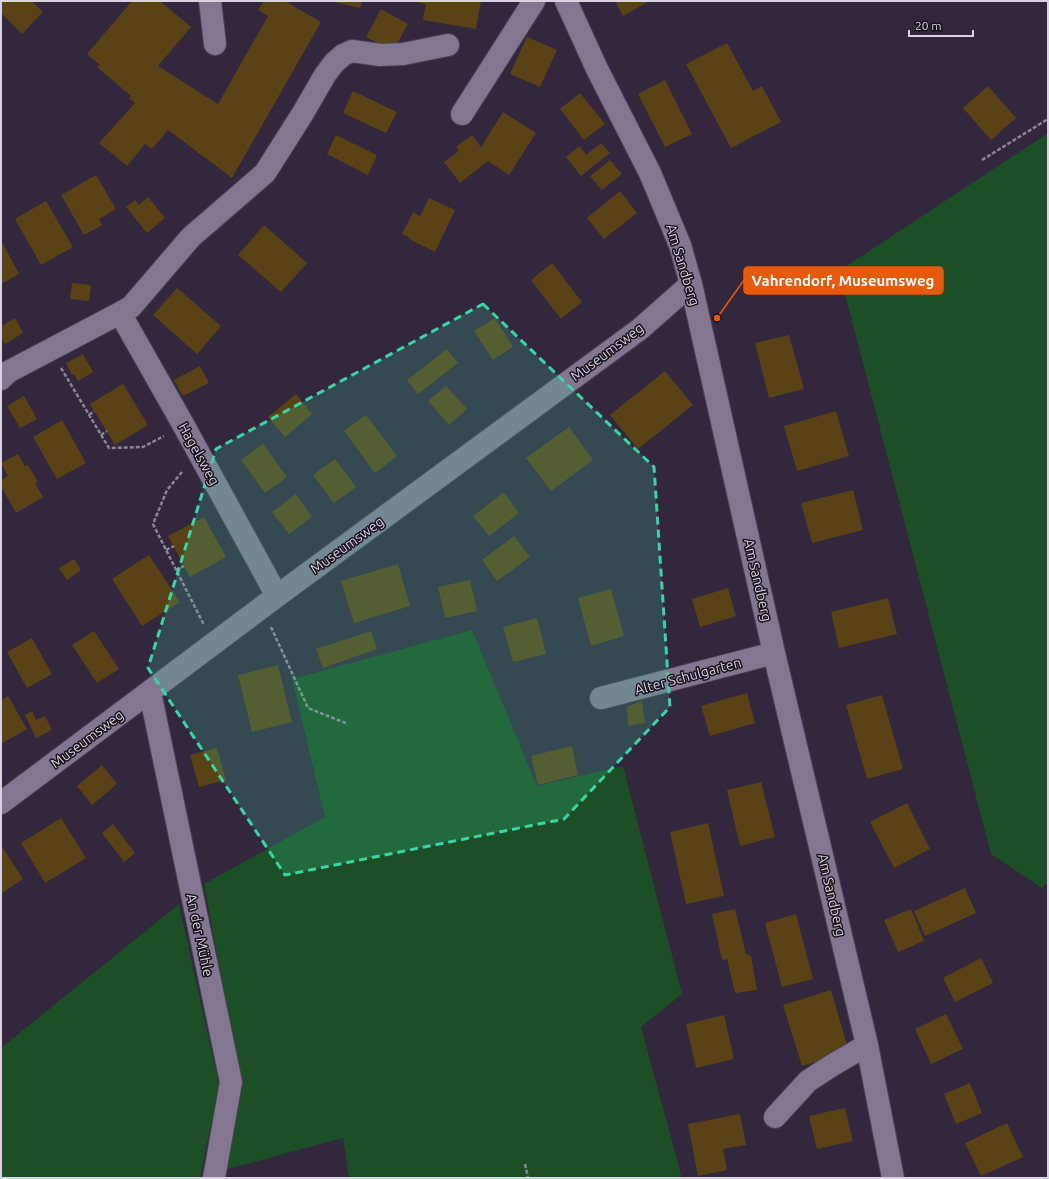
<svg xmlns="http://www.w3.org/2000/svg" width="1049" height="1179" font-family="Ubuntu,sans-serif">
<rect width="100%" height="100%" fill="#32273c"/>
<!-- green -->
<path fill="#1c4f25" d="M1048,133V883L1042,888L991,854L839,271Z
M472,630L537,786L623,766L682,994L641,1027L682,1178H349L343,1138L224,1170L241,1082L204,884L325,817L292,679Z
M179,904L219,1085L200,1178H1V1048Z"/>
<!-- building -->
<path fill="#5a4217" d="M1,1H32L43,12L22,34L1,13Z
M132,1H160L191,27L158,66L218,104L268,16L258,10L264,1H285L321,22L232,178L168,130L152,149L145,144L127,166L99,143L135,103L129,98L131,96L97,67L100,65L87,54Z
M330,1H362L360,8Z
M412,1H481L476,29L423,20L426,4Z
M615,1H650L623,16Z
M381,9L408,24L393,51L366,37Z
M527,37L557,50L540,87L510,74Z
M727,43L753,91L762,86L781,122L731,148L686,64Z
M665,80L692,134L665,147L638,94Z
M988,86L1016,118L991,140L963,108Z
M353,91L397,112L386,133L343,113Z
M580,93L605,124L584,140L560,109Z
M503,112L536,133L509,175L488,161L460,183L444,162L459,151L456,147L472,135L481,147Z
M336,135L377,155L368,175L327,154Z
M601,143L610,153L581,176L566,157L580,146L586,155Z
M610,160L622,174L602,190L590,176Z
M96,175L116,209L99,219L102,225L84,235L61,195Z
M620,191L637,213L604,239L587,218Z
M148,197L165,218L147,233L126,207L135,200L139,205Z
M429,198L455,210L435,252L409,239L410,238L402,234L413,212L420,216Z
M46,201L73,247L41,265L15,219Z
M264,225L307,263L281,292L238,255Z
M1,240L19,274L1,284Z
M552,263L582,302L561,319L531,280Z
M72,283L91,285L89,301L70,299Z
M177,288L221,326L197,354L153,315Z
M15,318L23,333L5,344L1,337V326Z
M495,318L513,347L493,360L474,331Z
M789,335L804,389L769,398L755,343Z
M447,349L458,363L418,394L407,380Z
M83,354L93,372L78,381L74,374L72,375L66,363Z
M200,366L209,383L183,396L174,380Z
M665,371L693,405L638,449L610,415Z
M123,384L148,425L115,445L90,404Z
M446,386L467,409L449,425L428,401Z
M296,394L312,414L285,437L268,417Z
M24,396L37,419L20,428L7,406Z
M836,411L849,456L797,471L784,426Z
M366,415L397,456L375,473L344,431Z
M62,420L86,463L57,479L33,437Z
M569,427L593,460L551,491L526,458Z
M263,444L287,477L265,493L241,460Z
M18,454L25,466L28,465L38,482L35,483L43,497L16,513L1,486V480L8,476L1,463Z
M335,459L356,487L334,503L313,475Z
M853,490L863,530L812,543L801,503Z
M504,492L519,513L489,536L473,516Z
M296,494L312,517L289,534L272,512Z
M204,517L226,557L190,577L168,536Z
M514,536L530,557L497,581L482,560Z
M149,555L180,602L142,626L112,579Z
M74,559L81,570L67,580L59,568Z
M398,564L410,606L354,623L341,581Z
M470,580L477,611L445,618L438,587Z
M728,588L736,616L700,627L692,599Z
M611,589L624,636L591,646L578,598Z
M888,598L897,634L839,648L831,612Z
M537,618L546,654L513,662L503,627Z
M94,631L119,669L97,683L72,645Z
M371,631L377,649L323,668L316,649Z
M32,638L52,674L27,688L7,652Z
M278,665L292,722L252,732L238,675Z
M747,693L755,723L710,736L701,706Z
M882,695L903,769L867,779L846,705Z
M8,696L27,729L1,744V700Z
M642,701L645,723L628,726L627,707Z
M32,711L36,720L45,716L52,730L36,738L25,715Z
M572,746L578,775L538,785L531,756Z
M217,748L226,780L199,787L190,755Z
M102,765L117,784L92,805L77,786Z
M761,782L775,837L740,846L727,790Z
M907,803L930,849L894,868L870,822Z
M61,818L86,858L45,883L21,843Z
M708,823L724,896L686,904L670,832Z
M113,824L135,853L124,862L102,833Z
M1,845L23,879L1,894Z
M965,888L976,913L925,936L914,911Z
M735,909L746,954L751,956L757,990L735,993L727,959L722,960L712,914Z
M911,909L924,941L898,952L884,920Z
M796,914L813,979L782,987L765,923Z
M981,958L993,983L955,1002L943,978Z
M831,990L849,1052L802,1066L783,1005Z
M946,1014L963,1049L931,1064L915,1029Z
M724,1015L734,1059L696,1068L686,1024Z
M970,1083L982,1113L956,1124L944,1094Z
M845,1108L853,1141L817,1149L809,1116Z
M740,1114L746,1145L723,1149L727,1170L698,1176L688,1124Z
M1007,1123L1023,1157L981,1176L965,1143Z"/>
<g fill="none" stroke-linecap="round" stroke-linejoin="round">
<defs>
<path id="minor" d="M210,1L215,44
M566,1L597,69L650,173L680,245L691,284L774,653L867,1045L893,1178
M462,114L534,1
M120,313L131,307L191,237L265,173L303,113L325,75L334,63L343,55L352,51L380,55L403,54L448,45
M1,379L8,372L120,313L184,426L277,596
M150,692L231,1082L214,1178
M601,698L774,653
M1,803L277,596L640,329L691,284
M775,1117L808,1081L831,1066L867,1045"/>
</defs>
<!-- minor casing -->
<use href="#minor" stroke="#4c4254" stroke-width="24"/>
<!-- path -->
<path stroke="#8d8596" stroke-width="2.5" stroke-dasharray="4 2" stroke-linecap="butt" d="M982,160L1048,119
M61,368L109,448L143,447L164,436
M89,415L94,411
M101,435L107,431
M182,472L167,490L153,524L204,625
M166,550L174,546
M176,570L184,566
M271,627L308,708L348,724
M525,1164L528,1178"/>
<!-- minor -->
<use href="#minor" stroke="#837690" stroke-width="22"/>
</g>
<!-- marked area -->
<path fill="#3bd4a4" fill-opacity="0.2" stroke="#3bd4a4" stroke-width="3" stroke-dasharray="8 5" stroke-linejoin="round" d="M483,304L654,467L670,707L564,819L285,875L148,668L216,449Z"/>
<g text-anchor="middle" stroke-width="3" stroke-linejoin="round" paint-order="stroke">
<!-- street labels -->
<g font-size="14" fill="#d9d2e0" stroke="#17121c">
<text transform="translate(683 265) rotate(73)" y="5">Am Sandberg</text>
<text transform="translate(607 352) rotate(-37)" y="5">Museumsweg</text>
<text transform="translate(199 454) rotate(61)" y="5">Hagelsweg</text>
<text transform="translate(347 545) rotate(-36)" y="5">Museumsweg</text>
<text transform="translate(758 580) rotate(77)" y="5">Am Sandberg</text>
<text transform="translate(688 676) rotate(-15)" y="5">Alter Schulgarten</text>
<text transform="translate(87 739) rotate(-37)" y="5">Museumsweg</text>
<text transform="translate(832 895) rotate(77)" y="5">Am Sandberg</text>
<text transform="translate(200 935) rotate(78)" y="5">An der Mühle</text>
</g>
</g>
<!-- callouts -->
<path fill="none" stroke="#e8590c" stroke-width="1.5" d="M717 318L744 280"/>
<circle fill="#e8590c" stroke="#17121c" stroke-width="1.5" cx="717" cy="318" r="4"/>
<rect fill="#e8590c" stroke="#e8590c" stroke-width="1.5" x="744" y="267" width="199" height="27" rx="4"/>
<g font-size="15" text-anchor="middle" font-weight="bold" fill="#fff">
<text x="843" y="286">Vahrendorf, Museumsweg</text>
</g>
<!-- border -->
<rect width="1049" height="1179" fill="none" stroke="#d9d2e0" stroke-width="4"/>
<!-- scale -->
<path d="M909 30v6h64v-6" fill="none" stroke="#d9d2e0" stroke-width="2"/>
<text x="915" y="30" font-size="12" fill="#d9d2e0" stroke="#17121c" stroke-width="3" paint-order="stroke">20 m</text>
</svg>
